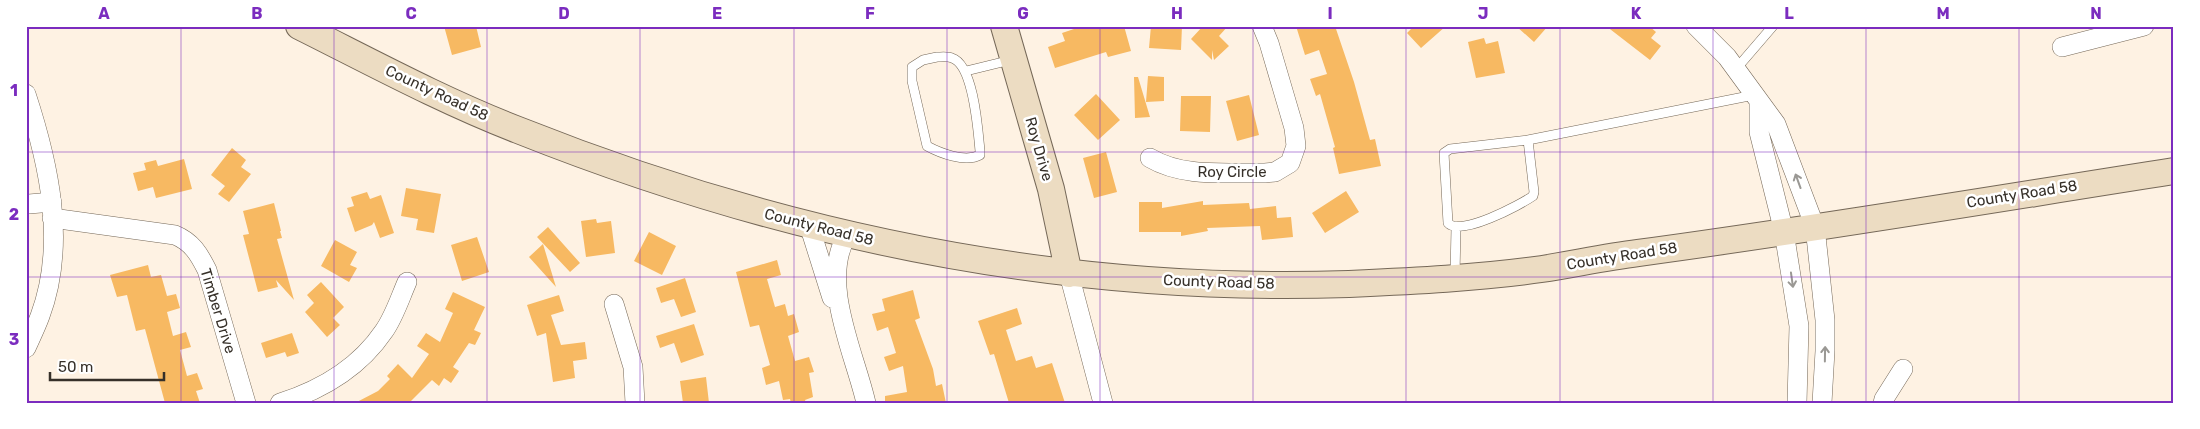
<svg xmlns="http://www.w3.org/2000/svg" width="2200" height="429" font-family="Rubik,sans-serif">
<rect width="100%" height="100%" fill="#fef2e3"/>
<!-- building -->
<path fill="#f7b962" d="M444,26H476L481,47L452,55Z
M1083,26H1124L1131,51L1108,57L1106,52L1055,68L1048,47L1065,41L1062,33Z
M1151,26H1182L1181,50L1149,48Z
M1203,26H1228L1219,36L1229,46L1214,60L1212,50V60L1191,39Z
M1296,26H1335L1354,82L1370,140L1375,139L1381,166L1339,174L1333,148L1335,147L1320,94L1316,96L1310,79L1327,74L1319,50L1305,55Z
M1414,26H1446L1421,48L1407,33Z
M1516,26H1548L1534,42Z
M1606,26H1649L1656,32L1651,38L1661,46L1650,60Z
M1484,38L1486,44L1498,41L1505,73L1476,78L1468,42Z
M1148,76L1164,77V101L1146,102Z
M1134,77H1138L1150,117L1135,118Z
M1096,94L1120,120L1098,140L1074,115Z
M1249,95L1259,135L1237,141L1226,101Z
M1181,96H1211L1210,132L1180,131Z
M232,148L246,160L241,167L251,174L229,202L218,194L225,186L211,175Z
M1106,152L1117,192L1094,198L1083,158Z
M184,159L192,189L156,198L153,187L138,191L133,173L146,170L144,163L156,160L158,166Z
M406,188L441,194L434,233L416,230L418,219L401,216Z
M1346,191L1359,212L1325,233L1312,213Z
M367,192L370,199L381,195L394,233L380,238L374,222L372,225L355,232L347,208L354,206L351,197Z
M1203,201V205L1249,203L1250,209L1276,206L1277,218L1291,217L1293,237L1262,240L1260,226L1207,228L1208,231L1181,236V232H1139V202H1162V208Z
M274,203L281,231H280L282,238L277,239L294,300L276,280L278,287L258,292L243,235L249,234L243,211Z
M596,219L597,223L611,221L615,253L586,257L581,221Z
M548,227L580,263L570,272L537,237Z
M649,232L676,246L662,275L634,261Z
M477,237L489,272L462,281L451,245Z
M335,240L357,252L350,265L357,268L349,282L321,266Z
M543,244L556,287L529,257Z
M777,260L781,275L767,279L775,307L785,304L788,316L794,314L799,332L788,336L795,361L809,357L814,372L809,373L813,397L805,400L806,403H791L790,399L783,400L779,381L766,385L762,368L770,365L759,325L750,327L736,272Z
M148,265L151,277L161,275L167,296L176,294L180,308L167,312L173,336L186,332L191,347L180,350L187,376L197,373L203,389L196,391L200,403H165L145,329L136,331L127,295L117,297L110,275Z
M685,278L696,312L681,317L674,299L661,303L656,288Z
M321,282L344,307L333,318L340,325L327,337L305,312L314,303L307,295Z
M913,290L920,318L915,320L933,369L936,386L942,384L946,403H885V396L907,392L903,366L889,371L884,357L896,353L888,327L877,331L872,314L885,311L882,299Z
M453,292L485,307L474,330L481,333L475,345L469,343L453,367L459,371L451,383L444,378L439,386L432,380L409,403H355L378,391L390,379L387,376L398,364L412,378L429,354L417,346L426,333L440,342L453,313L445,309Z
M559,295L564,311L551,315L561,345L585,342L587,359L573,361L575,378L553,382L546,333L537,336L527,305Z
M1017,308L1022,324L1006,330L1016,361L1032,356L1036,368L1052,363L1065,403H1009L994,354L990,355L978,321Z
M694,324L704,355L681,363L674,343L660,348L656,336Z
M292,333L299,353L287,357L285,352L266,358L261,343Z
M706,377L709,403H683L680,381Z"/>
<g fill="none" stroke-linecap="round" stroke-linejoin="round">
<defs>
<path id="lane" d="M937,57C941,57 948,56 952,58C974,65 978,131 980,151V155C965,163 940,153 927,146L912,81V67L923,60Z
M1736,69L1773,26
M966,71L1011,60
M1528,140L1534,192L1533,196C1520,205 1460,237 1448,223L1444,153L1450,149Z
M1528,140L1754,95
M1455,275L1456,228"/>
<path id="street" d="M1696,26L1727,57L1776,124L1815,227L1825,320V351L1822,403
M2062,47L2144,26
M26,94C49,164 67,244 40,316C36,327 31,337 26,348
M1759,102V132L1784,232L1799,326L1797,403
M1150,158C1184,178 1226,172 1265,173L1275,172L1290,163L1296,146L1294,128L1269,43L1262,26
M29,204L52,202
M52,218L175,235C192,242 199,254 207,270L246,403
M809,225L832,298
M847,235C819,282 855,354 866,403
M1069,274L1103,403
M614,304L633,367L635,403
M280,403C321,390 359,368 384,331C394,317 400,298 407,282
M1883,403L1884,399L1903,369"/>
<path id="secondary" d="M299,26C371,62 443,101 518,130C784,236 1063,294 1349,284C1414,281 1479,278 1542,269C1574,264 1606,257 1638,253C1817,229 1995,199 2174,171
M1004,26L1051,189L1069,274"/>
</defs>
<!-- lane casing -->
<use href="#lane" stroke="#756858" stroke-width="10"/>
<!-- street casing -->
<use href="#street" stroke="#756858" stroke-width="20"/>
<!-- secondary casing -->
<use href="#secondary" stroke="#756858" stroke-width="28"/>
<!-- lane -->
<use href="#lane" stroke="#fff" stroke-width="9"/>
<!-- street -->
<use href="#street" stroke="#fff" stroke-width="19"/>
<!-- secondary -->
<use href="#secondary" stroke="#ecdcc2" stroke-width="26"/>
</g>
<!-- one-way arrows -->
<defs><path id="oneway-shaft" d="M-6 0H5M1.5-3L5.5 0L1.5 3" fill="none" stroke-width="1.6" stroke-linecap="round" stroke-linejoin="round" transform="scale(1.25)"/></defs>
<g stroke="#9a9894">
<use href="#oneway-shaft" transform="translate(1798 181) rotate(-110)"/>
<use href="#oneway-shaft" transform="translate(1792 280) rotate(82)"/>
<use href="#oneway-shaft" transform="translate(1825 354) rotate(-89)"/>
</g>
<!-- grid -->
<path fill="none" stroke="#7b2cbf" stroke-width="1" stroke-opacity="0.55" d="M181,26V403M334,26V403M487,26V403M640,26V403M794,26V403M947,26V403M1100,26V403M1253,26V403M1406,26V403M1560,26V403M1713,26V403M1866,26V403M2019,26V403M26,152H2174M26,277H2174"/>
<g text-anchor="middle" stroke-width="5" stroke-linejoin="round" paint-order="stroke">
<!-- street labels -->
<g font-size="15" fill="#363029" stroke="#fff">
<text transform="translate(437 93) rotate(25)" y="5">County Road 58</text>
<text transform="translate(1039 149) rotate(74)" y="5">Roy Drive</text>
<text x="1232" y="177">Roy Circle</text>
<text transform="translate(2022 194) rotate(-9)" y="5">County Road 58</text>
<text transform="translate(819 227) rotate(14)" y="5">County Road 58</text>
<text transform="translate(1622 256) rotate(-9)" y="5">County Road 58</text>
<text transform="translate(1219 282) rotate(2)" y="5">County Road 58</text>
<text transform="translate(218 311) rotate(73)" y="5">Timber Drive</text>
</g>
</g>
<!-- border -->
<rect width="2200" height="429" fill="none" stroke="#ffffff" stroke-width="55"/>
<!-- scale -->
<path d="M50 372v8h114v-8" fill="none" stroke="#363029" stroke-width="2.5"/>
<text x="58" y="372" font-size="15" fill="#363029" stroke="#ffffff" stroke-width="4" paint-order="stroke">50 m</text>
<rect x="28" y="28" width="2144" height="374" fill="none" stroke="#7b2cbf" stroke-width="2"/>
<g font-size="16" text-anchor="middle" font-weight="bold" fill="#7b2cbf">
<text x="104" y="19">A</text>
<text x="257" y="19">B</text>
<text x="411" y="19">C</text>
<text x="564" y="19">D</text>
<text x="717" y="19">E</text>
<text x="870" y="19">F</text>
<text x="1023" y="19">G</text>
<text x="1177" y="19">H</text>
<text x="1330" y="19">I</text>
<text x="1483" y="19">J</text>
<text x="1636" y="19">K</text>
<text x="1789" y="19">L</text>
<text x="1943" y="19">M</text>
<text x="2096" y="19">N</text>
<text x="14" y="96">1</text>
<text x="14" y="220">2</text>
<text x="14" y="345">3</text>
</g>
</svg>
